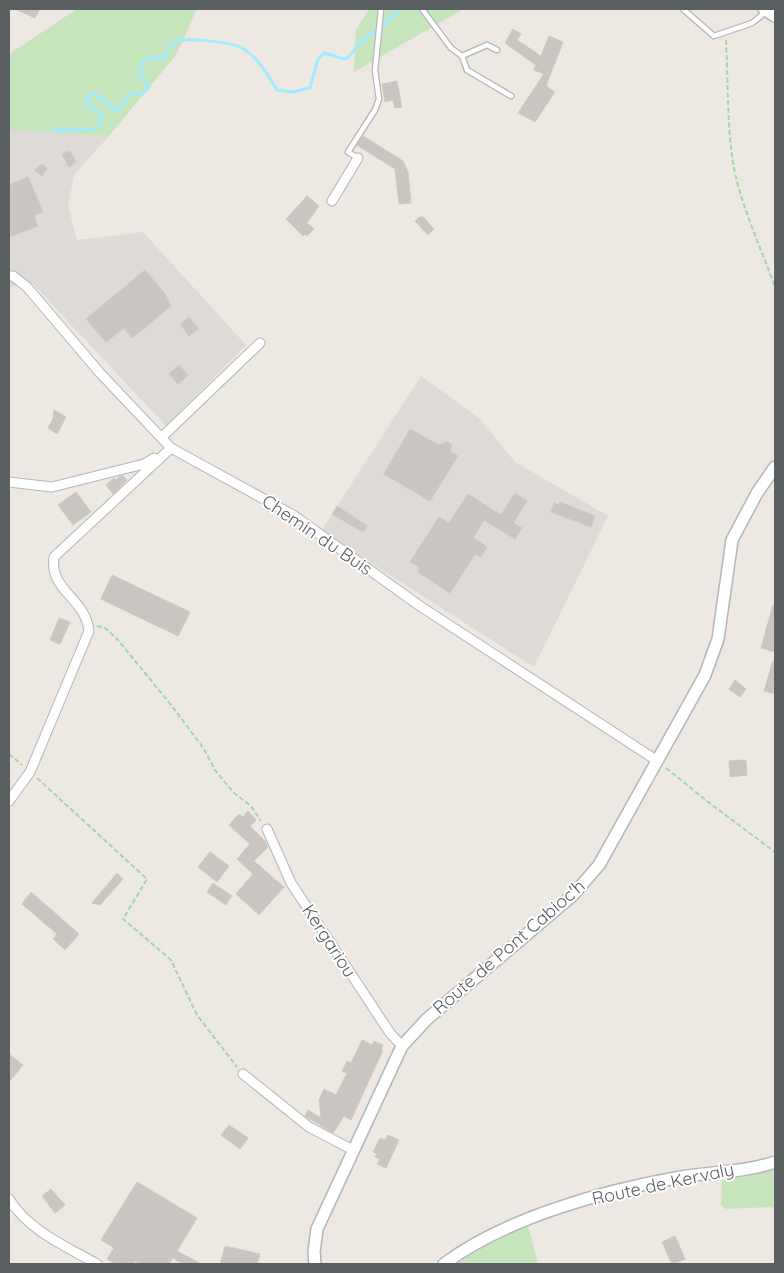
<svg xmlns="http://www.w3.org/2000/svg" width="784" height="1273" font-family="Quicksand,sans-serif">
<rect width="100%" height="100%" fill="#ede8e1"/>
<!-- industrial -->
<path fill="#dedad6" d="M12,130L109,136L74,175L68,205L77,240L143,232L246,345L166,426L32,283L9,287V132Z
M421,376L479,418L515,462L608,516L534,667L321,531Z"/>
<!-- green -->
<path fill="#c6e5bd" d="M77,9H197L176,55L109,136L12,130L9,132V54Z
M369,9H464L354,72L356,30Z
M775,1167V1213L772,1207L726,1209L721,1205L722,1177Z
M528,1225L538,1264H456L489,1242Z"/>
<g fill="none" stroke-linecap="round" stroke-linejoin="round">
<!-- stream -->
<path stroke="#9febff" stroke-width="3" d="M413,9H420
M53,131C59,130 66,129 73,130C88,130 101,133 102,114L88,105L86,100L94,93L115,110L120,108L129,95L143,93L149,87L139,73L142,62L152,57L163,59C166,53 167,46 173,43C183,36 231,42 242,48C259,58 267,74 277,90L292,92L310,88L318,59L324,53L344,59L349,57L359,43L386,23L399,9"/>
</g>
<!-- building -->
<path fill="#cac5c0" stroke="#d2c8bf" d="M15,9H40L35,18Z
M513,29L521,34L517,40L541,56L549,36L563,42L546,86L555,92L535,122L518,113L544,74L534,70L536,65L505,43Z
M397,81L402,107L395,108L393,100L385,102L382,84Z
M363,136L403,161L408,172L411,203L399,204L395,169L357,145Z
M70,151L76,162L69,167L62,154Z
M42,164L47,168L42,176L34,170Z
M28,177L43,212L34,215L38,226L9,237V185Z
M307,196L319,206L307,223L314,229L307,236L305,234L303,236L286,219Z
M420,217H423L434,229L428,235L415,221Z
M145,270L165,294L171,306L132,338L124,328L106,342L86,319Z
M189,317L199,329L189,336L180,324Z
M179,365L188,375L178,384L169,374Z
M54,410L66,417L57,434L48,428L53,419Z
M410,429L439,445L447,442L452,445L450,452L458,456L430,501L384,474Z
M120,476H123L127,480L113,494L106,485L114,478L116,480Z
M76,492L91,512L73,525L58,505Z
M515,493L527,501L513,523L522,528L515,539L484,520L473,538L487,547L481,557L475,554L450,593L418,572L420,568L410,562L439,517L449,523L468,494L501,515Z
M560,502L595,516L591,527L551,512L554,503L559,505Z
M337,506L367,526L363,532L332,514Z
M112,575L190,612L178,636L101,599Z
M773,605L775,606V652L761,648Z
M59,618L70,622L60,644L50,640Z
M773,661H775V694L764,691Z
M735,680L746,689L740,697L729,689Z
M741,760L746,761L747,775L730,777L729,761Z
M248,811L256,820L250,826L265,841L268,847L254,861L284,887L259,915L236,894L253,874L237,859L250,844L229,825L239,814L243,817Z
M210,852L229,866L217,882L198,867Z
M117,873L123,879L100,905L92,903Z
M213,883L232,896L226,905L207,892Z
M31,892L79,934L65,950L53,939L57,934L22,904Z
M362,1040L372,1045L374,1041L383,1045L381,1049L383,1050L351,1120L344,1116L333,1133L305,1116L308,1110L321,1118L319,1100L324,1089L336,1095L347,1073L342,1071L347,1061L351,1063Z
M9,1054L23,1065L9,1082Z
M229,1125L248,1138L240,1149L221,1135Z
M388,1135L399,1140L386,1168L377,1164L380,1159L375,1157L377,1154L373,1152L380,1138L385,1140Z
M137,1182L197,1218L177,1251L201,1264H183L173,1258L169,1264H141L135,1261L133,1264H116L107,1259L114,1248L101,1240Z
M51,1189L65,1205L55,1213L42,1196Z
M675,1236L685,1259L672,1264L662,1242Z
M225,1246L260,1254L257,1264H220Z"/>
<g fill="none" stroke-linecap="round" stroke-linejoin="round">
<defs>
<path id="service" d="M422,9L451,48L462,56L467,70L511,96
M683,9L714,36L752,23L767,11
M462,56L487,45L497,50
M358,158L348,152L375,110L379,99L375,71L381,9"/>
<path id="minor" d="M332,201L358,158
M9,276H13L27,287L100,373L171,448L293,515L420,606L656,760
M162,437L260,343
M9,482L52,487L144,464L154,458
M9,801L30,772L89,631C85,597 49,591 54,557L171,448
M267,829L291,883L390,1033L402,1046
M243,1074L309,1127L353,1150
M9,1199C28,1230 65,1246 97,1264"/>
<path id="tertiary" d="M764,9L775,16
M315,1264L314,1252L317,1229L402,1046L427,1019L573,895L599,865L705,675L718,639L732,540L757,493L775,467
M444,1264C505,1218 606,1190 681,1177C712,1172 746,1172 775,1162"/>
</defs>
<!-- service casing -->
<use href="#service" stroke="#b2b6b9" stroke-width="7"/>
<!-- minor casing -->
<use href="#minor" stroke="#b2b6b9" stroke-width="11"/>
<!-- tertiary casing -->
<use href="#tertiary" stroke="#b2b6b9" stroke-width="14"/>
<!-- path -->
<path stroke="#a0d7a2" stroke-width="2" stroke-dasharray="5 2.5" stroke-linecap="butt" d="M726,40C728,79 727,117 732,156C737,197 761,248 775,287
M97,626L105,628L118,640L172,706L204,749L215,770L234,793L251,806L261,821
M9,754L22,765
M666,768L712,805L775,852
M37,778L147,879L123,919L171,960L197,1015L237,1067"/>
<!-- service -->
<use href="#service" stroke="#fff" stroke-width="4.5"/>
<!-- minor -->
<use href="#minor" stroke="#fff" stroke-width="9"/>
<!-- tertiary -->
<use href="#tertiary" stroke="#fff" stroke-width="11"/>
</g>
<g text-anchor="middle" stroke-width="4" stroke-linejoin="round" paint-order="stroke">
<!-- street labels -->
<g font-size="18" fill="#5a5f62" stroke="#fff">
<text transform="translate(317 535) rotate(34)" y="6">Chemin du Buis</text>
<text transform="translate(329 941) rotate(57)" y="6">Kergariou</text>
<text transform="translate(509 947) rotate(-41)" y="6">Route de Pont Cabioc'h</text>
<text transform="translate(663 1184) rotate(-12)" y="6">Route de Kervaly</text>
</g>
</g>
<!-- border -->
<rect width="784" height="1273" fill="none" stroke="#5a5f62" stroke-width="20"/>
</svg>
